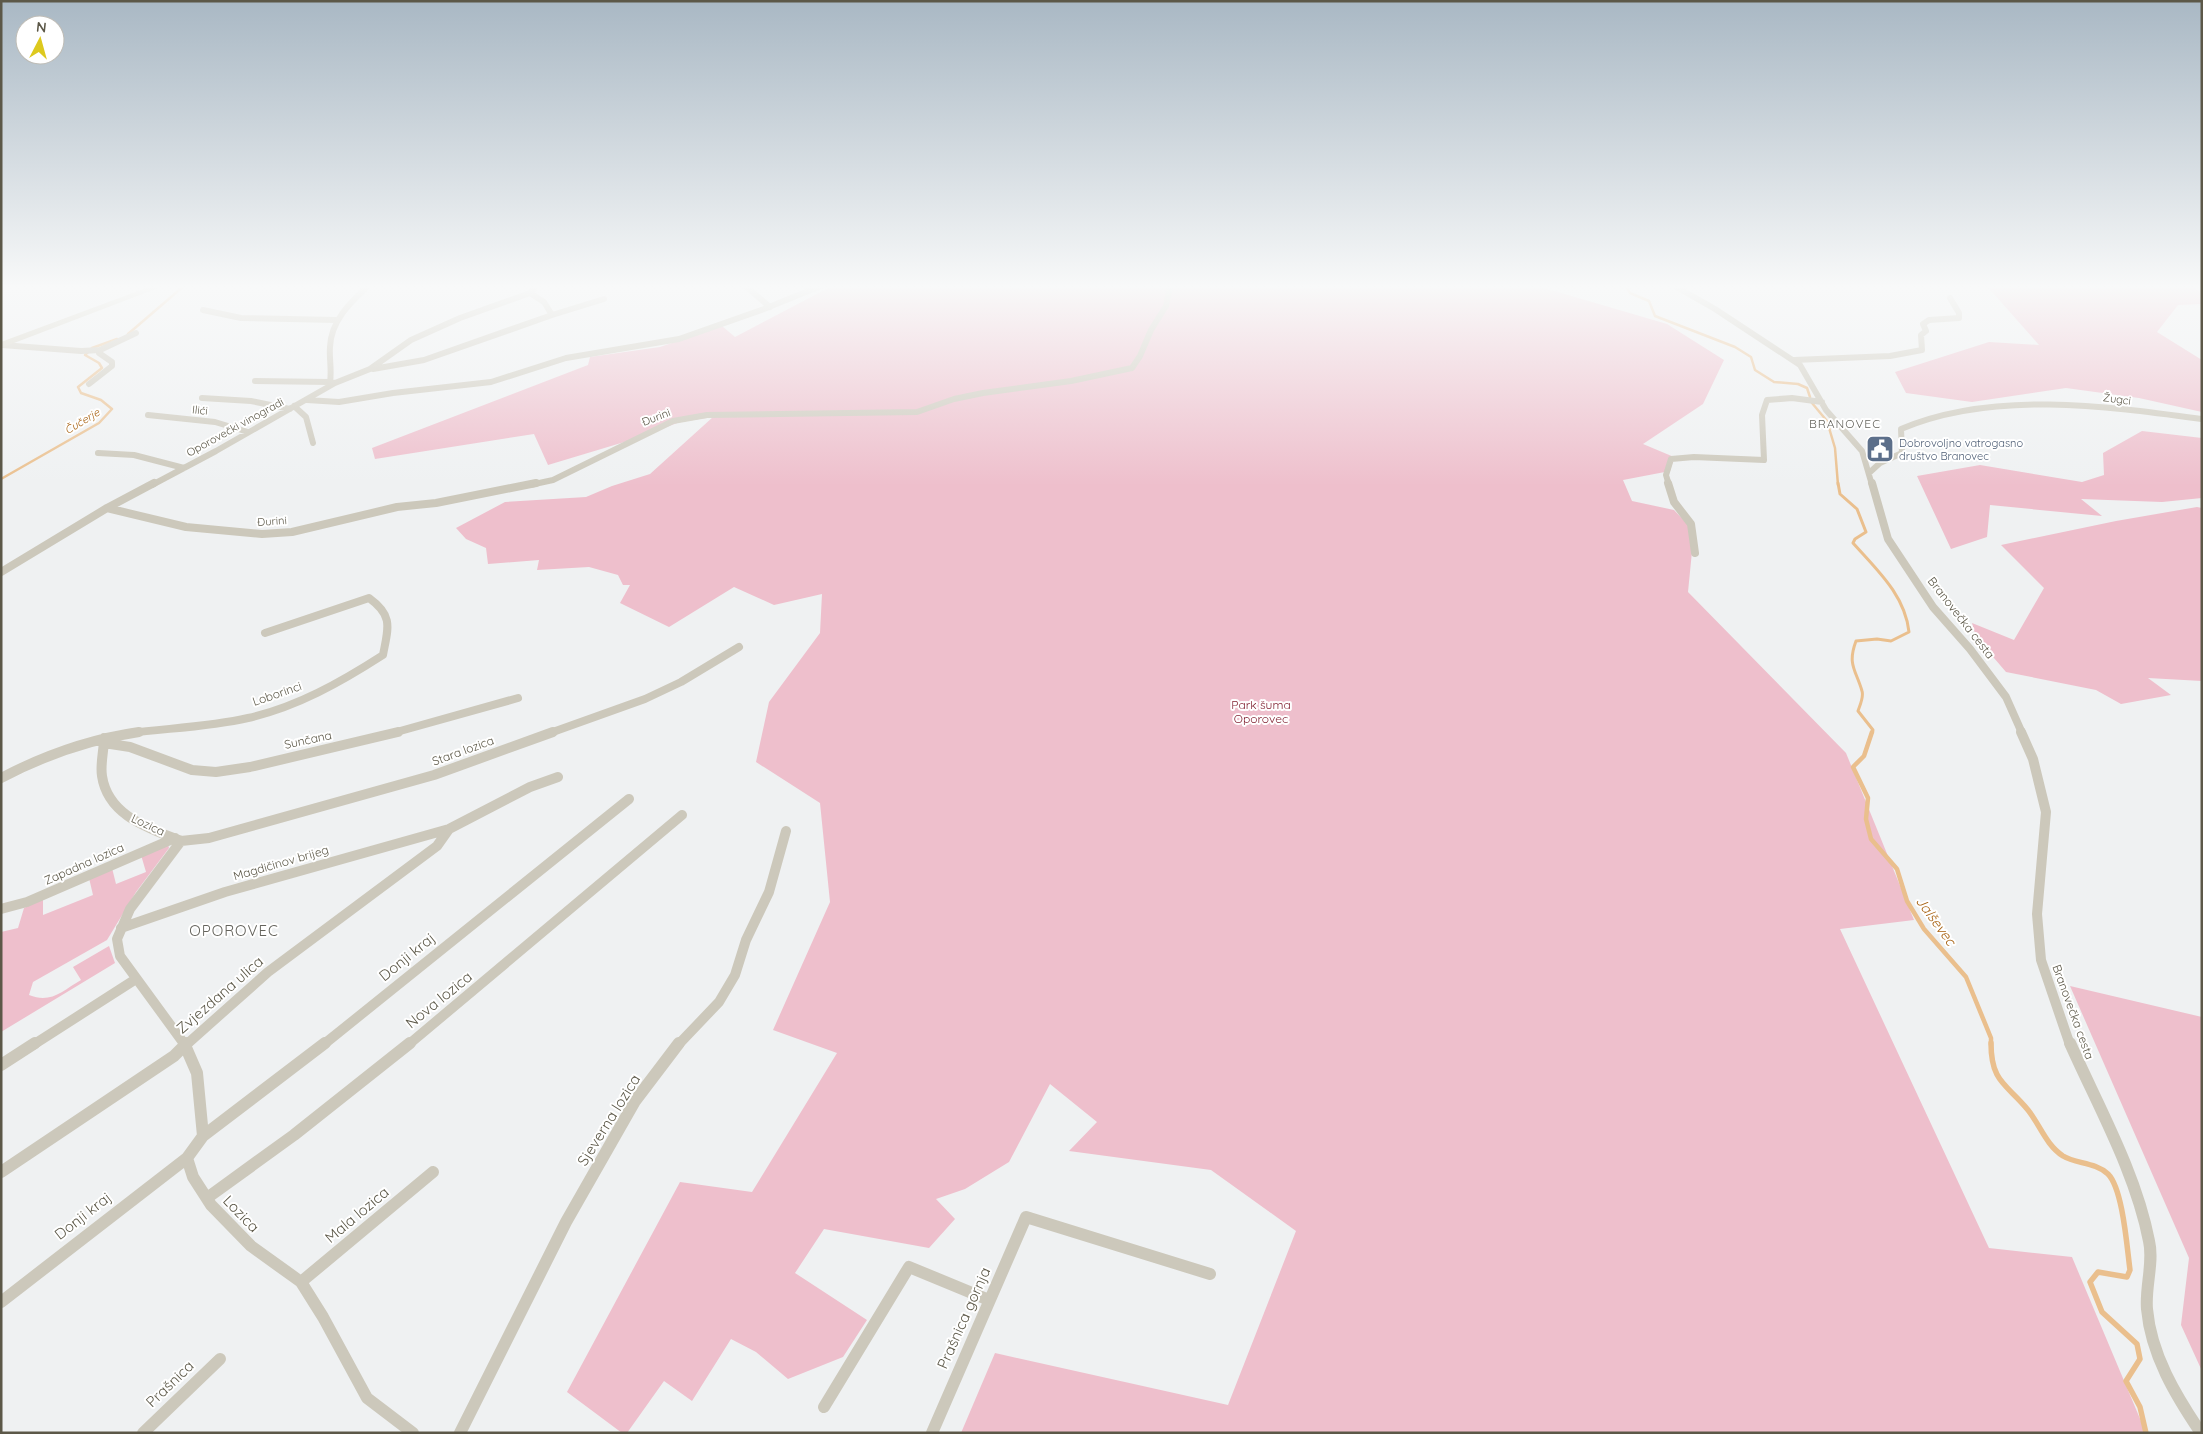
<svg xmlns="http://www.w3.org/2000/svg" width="2203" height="1434" font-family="Quicksand,sans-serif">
<rect width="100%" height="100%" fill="#eff1f2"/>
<!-- green -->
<path fill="#eebfcc" d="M834,285H1534L1667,324L1724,360L1703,404L1643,444L1674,457L1670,471L1623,480L1632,501L1674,510L1694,531L1688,592L1846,753L1914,920L1840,929L1989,1248L2072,1257L2146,1433H961L995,1353L1228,1405L1296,1231L1211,1170L1069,1151L1097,1122L1050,1084L1009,1162L965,1189L936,1199L955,1219L929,1248L824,1229L795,1273L867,1320L843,1357L788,1379L756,1352L731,1339L692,1401L664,1381L627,1433H622L567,1392L680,1182L752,1192L837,1053L773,1030L830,902L820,803L756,762L769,702L820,633L822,594L774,605L734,587L669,627L620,603L630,585H623L618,575L589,567L537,570L539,560L488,564L486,548L466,539L456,528L505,502L586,497L612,486L650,474L713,417L680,422L631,440L548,465L534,434L375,459L372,448L588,365L590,357L660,347L722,326L735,337Z
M1986,285H2183L2202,292V304L2178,305L2157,332L2202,360V412L2139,398L2066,388L1972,402L1906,393L1895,372L1989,342L2039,345Z
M2142,431L2202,438V498L2162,502L2081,499L2102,516L1990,505L1987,537L1951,549L1917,476L1980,465L2082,482L2104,475L2103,453Z
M2197,507L2202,508V681L2148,678L2171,695L2121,704L2096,690L2006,672L1976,637L1972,623L2014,640L2044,588L2001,545L2116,521Z
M168,844L169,848L136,892L107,940L33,982L29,995C51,1004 62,991 81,980L73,967L109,946L115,963L1,1032V932L18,928L24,908L43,899V915L93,895L89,878L112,868L116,884L146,872L141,855Z
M2070,986L2202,1017V1371L2181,1325L2189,1258Z"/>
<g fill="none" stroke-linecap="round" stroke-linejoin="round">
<!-- stream-far3 -->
<path stroke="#eabf8d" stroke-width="2.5" d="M1625,285L1630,293L1649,301L1655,316L1735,347L1751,357L1755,370L1774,382L1798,384L1807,388L1810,397
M128,334L185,285
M1812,403L1827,421L1835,448L1838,485
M1,479L99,423L112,409L101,400L81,393L78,387L102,368L99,363L85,355L92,348L117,339"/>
<!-- stream-far2 -->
<path stroke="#eabf8d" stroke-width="3" d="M1838,483L1840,494L1857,509L1866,532L1855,539L1853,543C1877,570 1905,595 1909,632L1891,641L1877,639L1856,641C1847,665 1856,670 1862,691C1864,697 1860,705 1858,711L1873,730L1872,733"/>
<!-- stream-far1 -->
<path stroke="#eabf8d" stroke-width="4.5" d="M1872,732L1864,756L1853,767L1868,798L1866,819L1871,839L1897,869L1907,901L1924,929L1966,977L1991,1038V1045"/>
<!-- stream -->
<path stroke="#eabf8d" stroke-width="5.5" d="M1991,1043C1991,1083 2007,1084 2028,1110C2040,1125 2046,1145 2063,1156C2076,1164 2095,1162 2108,1174C2123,1189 2127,1248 2130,1270L2127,1277L2098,1272L2090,1282L2102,1312L2137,1344L2140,1359L2126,1381L2140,1407L2146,1433"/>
<!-- street-far3 -->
<path stroke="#ccc8bb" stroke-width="6" d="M744,285L770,307
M1673,285L1715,309L1800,365L1826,410L1862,451L1872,485
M203,310L241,318L336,320
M552,315L604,299
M2,345L81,351L100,350L99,353L112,362V366L89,384
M100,350L136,333
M1794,360L1890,356L1922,350L1921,335L1926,331L1923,324L1929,320L1959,318V313L1950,298
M373,369L424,360L552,315L544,302L530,293
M255,381L330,382
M335,383L330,382C332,370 329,358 330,347C331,320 351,302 369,285
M202,398L251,401L290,409
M307,400L339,402L393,393L491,382L566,358L679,339L764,309L823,285
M294,406L306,417L313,443
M148,415L215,422L248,432
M98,453L134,455L184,468
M1869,473L1880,463L1902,453L1901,429C1993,390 2107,406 2202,419
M152,485L216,451L335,383L370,369L411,340L460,318L530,293L537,285
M530,485L553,480L673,421L707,415L917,412L954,399L983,393L1071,381L1132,368L1140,356L1151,330L1166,306L1170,285
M1669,485L1666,475L1671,459L1694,457L1764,460L1762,415L1767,400L1792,398L1822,402"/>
<!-- street-far2 -->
<path stroke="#ccc8bb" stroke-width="8" d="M1668,483L1674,502L1691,524L1695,553
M1872,483L1888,539L1933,607L1970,649L2006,697L2022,733
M107,508L186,527L262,534L292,532L397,507L436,503L536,483
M1,572L107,508L154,483
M130,733C169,728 209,727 248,718C297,707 341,682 383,655C388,628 394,616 369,598L265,633
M393,733L518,698
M550,733L645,699L681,682L739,647"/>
<!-- street-far1 -->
<path stroke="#ccc8bb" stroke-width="10" d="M2021,732L2033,759L2046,812L2037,914L2041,960L2070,1045
M104,738C104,751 100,764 102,776C108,816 149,828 181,841L130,909L117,939L120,956L185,1045
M104,743L130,747L192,770L216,772L250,767L398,732
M1,778C45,755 90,739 139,732
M181,841L209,838L434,775L553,732
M1,909L27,902L175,838
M121,928L225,892L449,829L530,787L558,777
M33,1045L136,979
M186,1045L268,972L437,846L449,829
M323,1045L629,799
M408,1045L682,815
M678,1045L719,1002L735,975L746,940L769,892L786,831"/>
<!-- street -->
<path stroke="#ccc8bb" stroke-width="12" d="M184,1043L197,1073L203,1136L187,1158L193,1177L211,1205L251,1246L301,1282L323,1317L367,1398L413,1433
M2070,1043C2098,1106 2136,1173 2149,1241C2154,1262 2145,1287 2147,1309C2151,1355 2176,1396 2201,1433
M1,1065L35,1043
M203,1136L325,1043
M1,1172L174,1056L187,1043
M207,1198L294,1135L410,1043
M301,1282L433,1172
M1,1302L187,1158
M824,1407L909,1267L989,1300
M143,1433L220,1359
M460,1433L566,1222L635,1101L679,1043
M932,1433L1026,1217L1210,1274"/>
<!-- secondary -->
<path fill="#d1cdbc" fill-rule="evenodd" d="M154,285H166L1,348V342Z"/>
</g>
<!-- sky -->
<linearGradient id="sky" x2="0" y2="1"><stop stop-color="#a9b8c4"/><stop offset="0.59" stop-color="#f8f9f9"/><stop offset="1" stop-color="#f8f9f9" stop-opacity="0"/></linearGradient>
<rect width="2203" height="486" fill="url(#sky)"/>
<!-- icons -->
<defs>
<symbol id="civic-square" viewBox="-11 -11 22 22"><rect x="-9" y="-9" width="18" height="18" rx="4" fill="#5c6f8a" stroke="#fff"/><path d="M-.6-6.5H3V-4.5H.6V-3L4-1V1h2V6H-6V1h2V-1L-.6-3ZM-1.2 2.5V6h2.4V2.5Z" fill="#fff"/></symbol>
</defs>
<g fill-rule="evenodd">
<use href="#civic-square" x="1864" y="433" width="32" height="32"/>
</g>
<g text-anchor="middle" stroke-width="4" stroke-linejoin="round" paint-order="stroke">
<!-- far-street labels -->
<g font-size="11" fill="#5c5848" stroke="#fff">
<text transform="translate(2117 399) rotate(8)" y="4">Žugci</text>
<text transform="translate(200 410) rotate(6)" y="4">Ilići</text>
<text transform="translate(656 417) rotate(-21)" y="4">Đurini</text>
<text transform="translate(235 427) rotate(-29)" y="4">Oporovečki vinogradi</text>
<text transform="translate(272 521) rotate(-4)" y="4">Đurini</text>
</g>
<!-- far-water labels -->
<g font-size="11" font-style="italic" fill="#a76110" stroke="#fff">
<text transform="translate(82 421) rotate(-31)" y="4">Čučerje</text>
</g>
<!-- far-service labels -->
<g font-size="11" fill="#4e5e75" stroke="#fff" text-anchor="start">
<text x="1899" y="447">Dobrovoljno vatrogasno<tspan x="1899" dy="13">društvo Branovec</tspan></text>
</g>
<!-- far-quarter labels -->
<g font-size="12" letter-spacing="1" fill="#64635c" stroke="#fff">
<text x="1845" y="428">BRANOVEC</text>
</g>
<!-- street labels -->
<g font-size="12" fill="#5c5848" stroke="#fff">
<text transform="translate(1961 618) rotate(52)" y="4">Branovečka cesta</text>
<text transform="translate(277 694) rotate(-19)" y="4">Loborinci</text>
<text transform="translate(308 740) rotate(-12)" y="4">Sunčana</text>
<text transform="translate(463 751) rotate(-20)" y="4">Stara lozica</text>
<text transform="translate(148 825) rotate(25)" y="4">Lozica</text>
<text transform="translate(281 863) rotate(-16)" y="4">Magdičinov brijeg</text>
<text transform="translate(84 864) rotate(-24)" y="4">Zapadna lozica</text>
<text transform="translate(2073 1012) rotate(70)" y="4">Branovečka cesta</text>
</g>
<!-- park labels -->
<g font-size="12" fill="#7d1a2b" stroke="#fff">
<text x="1261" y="709">Park šuma<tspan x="1261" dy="14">Oporovec</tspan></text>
</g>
<!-- water labels -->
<g font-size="14" font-style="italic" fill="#a76110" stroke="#fff">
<text transform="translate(1936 921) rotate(54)" y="5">Jalševec</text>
</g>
<!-- quarter labels -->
<g font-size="15" letter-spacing="1" fill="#64635c" stroke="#fff">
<text x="234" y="936">OPOROVEC</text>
</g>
<!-- near-street labels -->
<g font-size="15" fill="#5c5848" stroke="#fff">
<text transform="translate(407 957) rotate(-39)" y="5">Donji kraj</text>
<text transform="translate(220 995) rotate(-41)" y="5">Zvjezdana ulica</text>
<text transform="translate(439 1000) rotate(-39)" y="5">Nova lozica</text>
<text transform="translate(609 1120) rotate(-58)" y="5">Sjeverna lozica</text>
<text transform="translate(241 1214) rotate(46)" y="5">Lozica</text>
<text transform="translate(357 1215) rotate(-40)" y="5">Mala lozica</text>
<text transform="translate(83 1216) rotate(-38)" y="5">Donji kraj</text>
<text transform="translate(964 1318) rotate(-66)" y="5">Prašnica gornja</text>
<text transform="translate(170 1384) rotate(-44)" y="5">Prašnica</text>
</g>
</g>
<!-- border -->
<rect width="2203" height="1434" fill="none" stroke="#5c5848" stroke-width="5"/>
<!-- north arrow -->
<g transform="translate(40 40) rotate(6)"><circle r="24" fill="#ffffff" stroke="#bebcb6"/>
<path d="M0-4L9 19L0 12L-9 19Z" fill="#ddc91e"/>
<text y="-8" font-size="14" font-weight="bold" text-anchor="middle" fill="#5c5848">N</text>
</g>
</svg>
